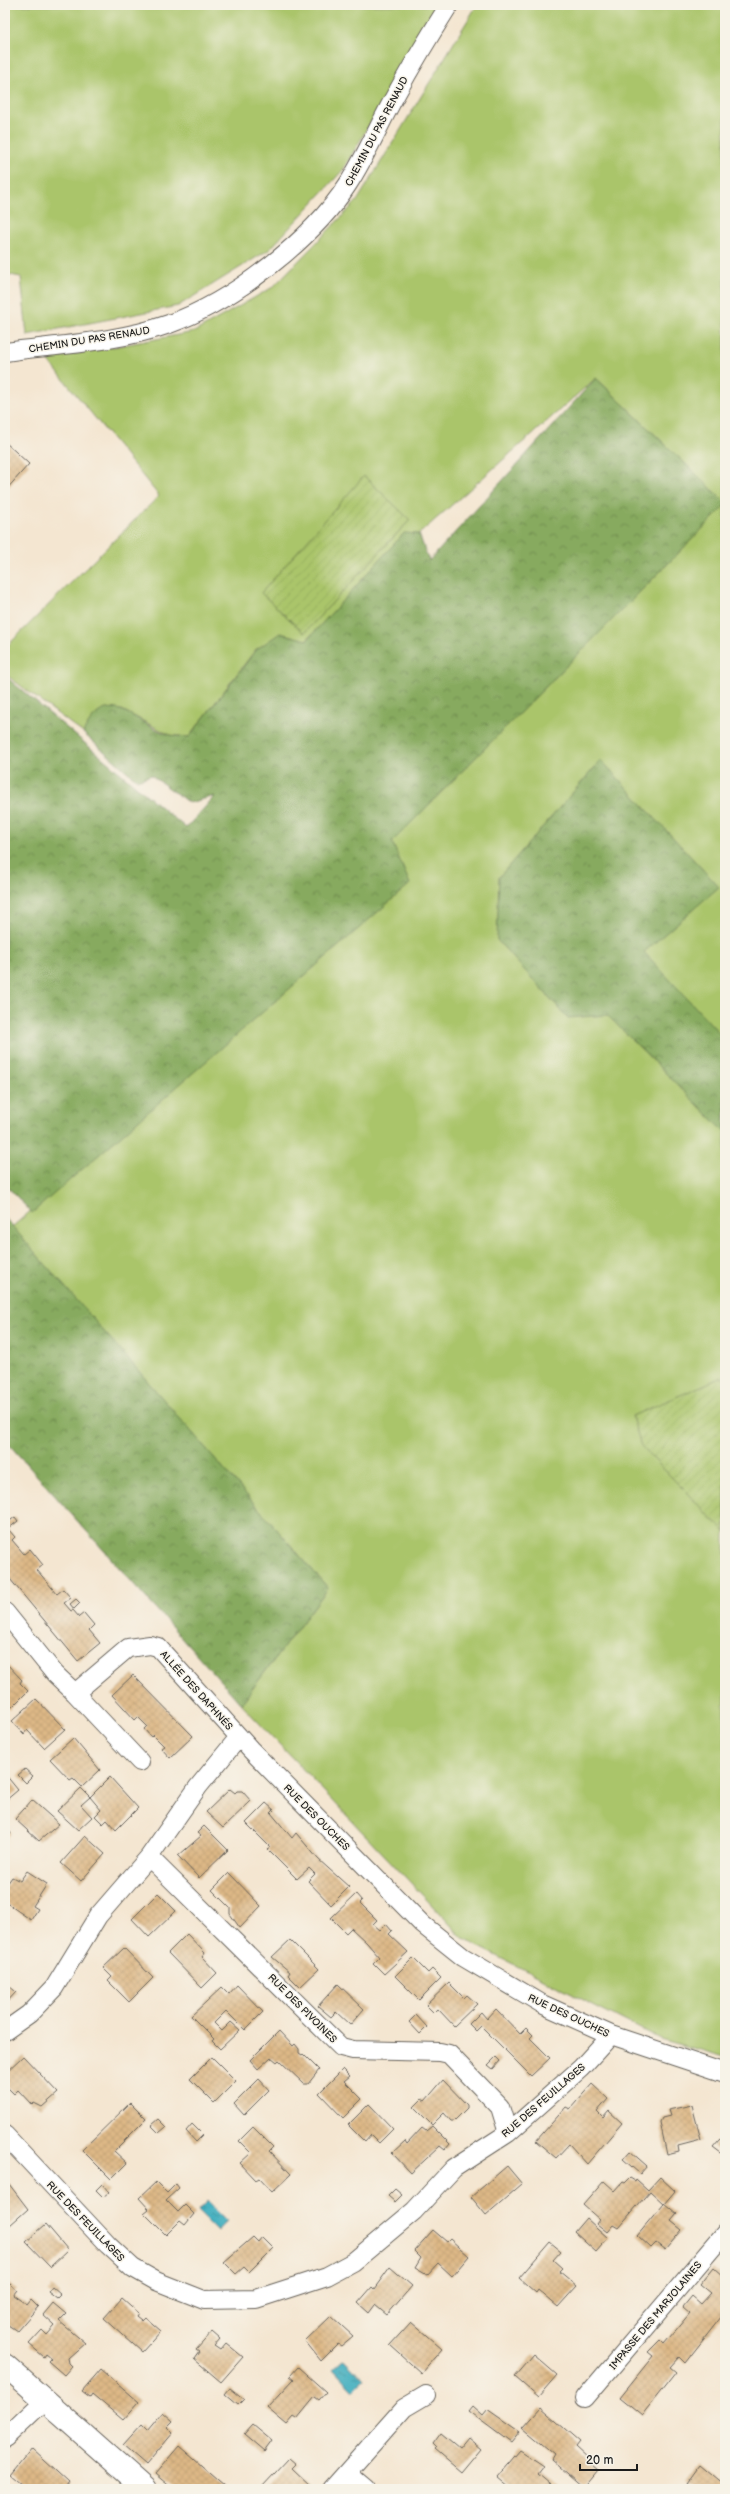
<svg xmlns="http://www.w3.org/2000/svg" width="730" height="2494" font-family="'Balsamiq Sans',sans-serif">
<defs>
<pattern id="forest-crowns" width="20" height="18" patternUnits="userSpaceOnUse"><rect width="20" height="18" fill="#87aa5f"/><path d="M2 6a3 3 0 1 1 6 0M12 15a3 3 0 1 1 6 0" fill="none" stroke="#6e8a4e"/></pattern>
<pattern id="garden-furrows" width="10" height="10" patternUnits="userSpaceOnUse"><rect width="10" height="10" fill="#aac56b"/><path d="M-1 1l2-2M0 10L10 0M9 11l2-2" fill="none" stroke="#92a95c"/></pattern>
<pattern id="water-ripples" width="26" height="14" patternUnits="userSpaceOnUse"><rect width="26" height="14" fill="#42afbf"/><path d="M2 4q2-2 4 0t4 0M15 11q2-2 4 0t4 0" fill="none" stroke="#368e9a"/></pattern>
<pattern id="building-cross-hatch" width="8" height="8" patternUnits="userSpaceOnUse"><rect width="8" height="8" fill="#ddb886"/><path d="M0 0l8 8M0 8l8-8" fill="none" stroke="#bd9e73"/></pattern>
</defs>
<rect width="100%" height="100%" fill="#f7f3e8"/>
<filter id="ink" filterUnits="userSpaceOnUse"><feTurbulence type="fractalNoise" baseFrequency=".025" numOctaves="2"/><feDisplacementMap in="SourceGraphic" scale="8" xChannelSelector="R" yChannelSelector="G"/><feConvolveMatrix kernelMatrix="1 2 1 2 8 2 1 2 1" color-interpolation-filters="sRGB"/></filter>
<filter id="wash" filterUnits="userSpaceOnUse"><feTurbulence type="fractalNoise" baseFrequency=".012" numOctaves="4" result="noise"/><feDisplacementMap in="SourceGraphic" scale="16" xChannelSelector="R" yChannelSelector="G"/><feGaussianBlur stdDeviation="0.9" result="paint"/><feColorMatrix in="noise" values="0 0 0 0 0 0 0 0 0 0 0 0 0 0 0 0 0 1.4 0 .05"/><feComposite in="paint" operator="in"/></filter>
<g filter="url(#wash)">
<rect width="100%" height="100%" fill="#f4e6d1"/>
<!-- grass -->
<path fill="#aac56b" stroke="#637044" d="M5,5H439L343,170L270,249L178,306L27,335L21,277L5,274Z
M477,5H725V502L596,378L419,534L306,640L256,649L189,737L170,735L122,710L102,711L83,733L5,674V648L159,496L47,359L194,332L273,287L357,201Z
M725,506V2057L660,2039L464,1939L241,1704L328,1588L12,1227L409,884L391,842Z"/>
<!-- forest -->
<path fill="url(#forest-crowns)" stroke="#52633e" d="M596,378L725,502V506L392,842L410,884L32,1213L5,1184V676L186,828L215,796L189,803L151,775L137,780L83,733C109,680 138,728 171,735C176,737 183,736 189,737L257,649L280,633L307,640L404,533L419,534L429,561Z
M601,760L719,887L644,952L725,1039V1132L607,1015L568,1018L497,940L499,877Z
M5,1218L328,1588L241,1704L5,1440Z"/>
<!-- garden -->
<path fill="url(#garden-furrows)" stroke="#637044" d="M364,476L410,520L304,633L261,593Z
M722,1377L725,1380V1532L641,1446L632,1416Z"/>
<!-- water -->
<path fill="url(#water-ripples)" stroke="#2f666e" d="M207,2201L227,2221L217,2231L197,2211Z
M344,2359L364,2380L353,2390L333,2369Z"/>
<g id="blocks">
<!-- building -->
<path fill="url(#building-cross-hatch)" d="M5,442L29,464L5,491Z
M15,1517L18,1521L8,1529L15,1537L12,1540L24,1554L30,1549L43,1565L37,1570L57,1594L63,1589L71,1598L64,1603L71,1611L73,1610L79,1617L84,1613L94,1625L89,1630L100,1643L78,1661L5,1573V1520L7,1523Z
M76,1599L80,1603L74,1609L70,1604Z
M5,1662L22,1680L20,1683L28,1691L9,1710L5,1705Z
M133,1675L193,1736L170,1758L161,1748L164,1746L153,1735L151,1737L144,1729L147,1726L138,1717L135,1720L112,1695Z
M36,1699L65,1729L44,1748L27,1730L24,1734L12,1721Z
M73,1738L100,1770L82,1787L73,1778L70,1780L50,1759Z
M25,1769L33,1776L26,1783L18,1775Z
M5,1774L18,1790L5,1801Z
M110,1777L138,1808L116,1830L107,1820L103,1824L95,1816L101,1810L90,1797L81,1805L92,1817L78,1830L57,1811L81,1788L90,1797Z
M230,1789L235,1793L237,1791H242L251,1801L223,1828L206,1812Z
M32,1800L59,1824L39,1841L15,1819Z
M266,1803L274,1810L271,1813L292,1838L296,1833L318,1859L349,1887L331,1905L308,1881L315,1874L309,1868L297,1879L267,1849L270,1847L246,1823Z
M204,1826L228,1850L199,1878L178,1856L201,1836L197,1833Z
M5,1828L11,1833L5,1842Z
M85,1836L105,1854L81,1881L61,1863Z
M27,1871L47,1884L33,1906L38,1909L31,1920L5,1902V1887L12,1877L20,1881Z
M229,1873L261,1906L240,1928L230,1914V1908L212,1890Z
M158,1893L176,1911L149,1937L132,1919Z
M356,1894L362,1901L360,1903L377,1920L373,1924L380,1930L386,1924L392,1931L389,1934L408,1952L384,1974L373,1963L379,1957L367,1943L351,1928L346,1933L331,1918Z
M187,1934L205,1953L202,1957L217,1973L202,1988L168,1953Z
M290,1940L319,1969L300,1987L288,1975L290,1972L272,1957Z
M124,1948L153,1978L129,2002L108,1981L112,1977L103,1968Z
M413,1958L428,1973L432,1969L441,1978L419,2000L395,1976Z
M449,1983L464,1998L467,1995L477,2004L454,2026L438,2009L434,2013L426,2005Z
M338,1984L364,2009L350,2025L336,2012L331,2017L318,2006Z
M8,1985L16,1992L5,2004V1988Z
M237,1985L263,2012L245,2030L226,2011L214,2023L222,2031L231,2022L240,2030L220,2049L212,2041L214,2039L191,2016L222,1987L229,1994Z
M496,2009L520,2034L526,2028L533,2035L530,2038L550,2058L531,2076L481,2026L476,2031L469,2024L481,2012L487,2019Z
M416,2015L427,2027L420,2034L409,2022Z
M279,2031L293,2046L295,2044L299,2049V2053L302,2055L303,2054L319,2070L308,2084H304L279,2060L277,2062L271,2057L258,2069L250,2060Z
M23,2056L58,2093L42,2107L34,2103L32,2105L18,2090L14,2094L5,2085V2073Z
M212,2057L236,2081L214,2103L190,2079Z
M496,2057L500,2061L493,2069L488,2065Z
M343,2069L350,2076L344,2081L362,2099L343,2118L319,2093Z
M259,2079L269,2090L244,2115L234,2104Z
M443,2080L467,2105V2108L454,2121H451L444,2113L432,2125L414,2107L422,2099L425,2101Z
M592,2084L608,2099L597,2112L603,2118L609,2111L622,2123L587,2164L569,2144L556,2158L536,2141L566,2107L570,2109Z
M130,2103L146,2119L114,2151L127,2163L111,2179L82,2150Z
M369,2104L393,2129L379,2143L371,2135L365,2142L348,2125Z
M692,2105L701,2140L678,2146L679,2152L667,2155L660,2122L662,2118L670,2116L668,2110Z
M158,2119L166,2127L159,2133L151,2125Z
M192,2124L203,2135L196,2142L186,2131Z
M432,2126L450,2144L445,2150L440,2146L411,2173L392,2153L405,2141L407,2144L422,2128L426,2131Z
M253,2127L273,2147L269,2151L291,2174L272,2192L259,2178L256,2180L240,2163L251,2153L239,2141Z
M725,2133V2149L721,2153L713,2147Z
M630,2151L647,2166L640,2174L623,2159Z
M507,2166L522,2184L486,2215L471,2197Z
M660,2177L675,2191L664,2204L650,2191L618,2228L613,2225L607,2232L597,2224L600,2220L583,2205L604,2181L615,2191L623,2182L625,2183L630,2178L635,2181L636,2179L648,2190Z
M156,2182L167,2193L176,2184L179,2188L166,2200L178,2212L185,2205L194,2214L185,2225L180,2221L166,2235L144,2213L149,2209L139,2198Z
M5,2184L7,2186L9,2184L28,2209L10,2225L5,2219Z
M102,2184L109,2192L103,2197L96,2190Z
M395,2189L402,2195L395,2202L388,2196Z
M664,2203L677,2214L671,2221L682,2230L665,2250L656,2243L651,2248L637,2235Z
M586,2218L608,2238L596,2252L574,2232Z
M46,2224L68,2250L50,2267L26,2242Z
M433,2230L447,2242L450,2239L469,2256L452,2276L438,2263L427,2275L415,2268L421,2258L414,2251Z
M253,2237L258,2242L262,2237L273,2248L249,2272L244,2267L236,2274L224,2262Z
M550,2242L561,2251L553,2260L562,2268L559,2271L577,2286L558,2307L538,2290L536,2293L519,2278Z
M390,2267L412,2286L387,2315L375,2305L369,2313L358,2303L372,2287L374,2289Z
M713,2268L725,2279V2312L685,2363L679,2357L670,2367L676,2372L642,2415L620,2397L653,2356L648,2352L660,2340L664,2344L690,2313L683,2307L692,2296L701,2304L711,2293L700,2284Z
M5,2284L7,2286L10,2284L17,2290L13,2295L27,2305L31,2300L38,2307L17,2331L5,2323Z
M52,2287L61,2295L57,2299L48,2292Z
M122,2298L139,2313L137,2316L142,2320L145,2317L161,2331L142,2352L104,2318Z
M53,2303L66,2314L59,2321L85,2343L68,2358L69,2363L72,2366L64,2375L48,2361L51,2358L46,2354L44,2357L29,2344L42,2330L47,2335L55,2326L43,2315Z
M331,2316L353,2336L341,2346L338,2344L321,2361L305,2341Z
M411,2322L442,2349L421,2373L390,2345Z
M212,2332L220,2339L214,2346L220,2350L226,2343L243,2357L221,2382L194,2359L199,2352L196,2350Z
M534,2355L557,2375L538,2397L515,2377Z
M298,2367L326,2392L319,2400L315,2397L297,2419L294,2417L287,2425L267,2408L294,2379L290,2376Z
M101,2369L139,2402L123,2420L92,2394L90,2397L82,2391Z
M230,2388L244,2399L238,2405L225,2394Z
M472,2406L482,2415L487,2409L520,2432L511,2443L468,2411Z
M541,2408L580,2442L576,2447L588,2458L586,2461L598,2471L584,2488L551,2459L554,2454L523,2428Z
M163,2412L173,2421L167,2427L173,2433L146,2465L123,2445L141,2425L147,2431Z
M253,2424L272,2440L264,2451L244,2434Z
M441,2433L459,2448L468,2437L481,2448L461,2472L435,2450L437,2448L433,2444Z
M179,2446L225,2486L223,2489H173L155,2474Z
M32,2449L69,2483L66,2487L68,2489H28L11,2475Z
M520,2450L544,2466L538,2474L556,2489H511L497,2477Z
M289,2458L296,2464L292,2468L312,2487L311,2489L261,2488Z
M700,2464L725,2485V2489H695L686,2483Z"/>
</g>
</g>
<g filter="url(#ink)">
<use href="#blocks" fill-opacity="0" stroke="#68635b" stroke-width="1"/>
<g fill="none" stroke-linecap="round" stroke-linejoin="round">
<defs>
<path id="minor" d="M5,352C57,345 119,342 169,324C232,302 312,240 348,184C366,156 379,125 395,96C412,65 430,35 449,5
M5,1612L55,1674L75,1693L128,1648L150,1645L158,1647L250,1749L423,1925L463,1957L544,2005L611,2035L725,2073
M75,1693L140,1762
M149,1857L341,2047L353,2050L440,2052L449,2054L500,2107L508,2133
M5,2031L29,2014L54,1988L98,1916L149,1857L198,1787L239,1737
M5,2135L108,2245L133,2268L156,2281L204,2300L256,2299L327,2276L353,2262L414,2211L454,2168L508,2133L581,2068L611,2035
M585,2398L725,2233
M5,2438L45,2400
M346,2473L365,2489
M332,2489L404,2408L426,2395"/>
<path id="major" d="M5,2365L145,2489"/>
</defs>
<!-- minor casing -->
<use href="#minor" stroke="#68635b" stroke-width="20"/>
<!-- major casing -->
<use href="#major" stroke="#68635b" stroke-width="24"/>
<!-- minor -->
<use href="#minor" stroke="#fff" stroke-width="18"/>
<!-- major -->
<use href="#major" stroke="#fff" stroke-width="22"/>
</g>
</g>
<g text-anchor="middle" stroke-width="3" stroke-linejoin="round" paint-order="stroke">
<!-- street labels -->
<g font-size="10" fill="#1c1c1c" stroke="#f7f3e8">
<text transform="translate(376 131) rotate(-62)" y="4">CHEMIN DU PAS RENAUD</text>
<text transform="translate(89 339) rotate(-9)" y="4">CHEMIN DU PAS RENAUD</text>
<text transform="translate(197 1690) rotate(48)" y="4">ALLÉE DES DAPHNÉS</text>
<text transform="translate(317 1817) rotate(45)" y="4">RUE DES OUCHES</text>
<text transform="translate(303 2008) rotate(45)" y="4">RUE DES PIVOINES</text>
<text transform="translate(569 2015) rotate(25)" y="4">RUE DES OUCHES</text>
<text transform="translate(543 2100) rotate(-41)" y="4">RUE DES FEUILLAGES</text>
<text transform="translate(86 2221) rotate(46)" y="4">RUE DES FEUILLAGES</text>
<text transform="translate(655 2315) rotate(-50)" y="4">IMPASSE DES MARJOLAINES</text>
</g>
</g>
<!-- margin -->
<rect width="730" height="2494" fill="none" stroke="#f7f3e8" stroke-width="20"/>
<!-- scale -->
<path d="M580 2464v6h57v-6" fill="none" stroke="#1c1c1c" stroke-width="2"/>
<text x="586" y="2464" font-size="12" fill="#1c1c1c" stroke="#f7f3e8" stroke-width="3" paint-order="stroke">20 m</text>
</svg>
